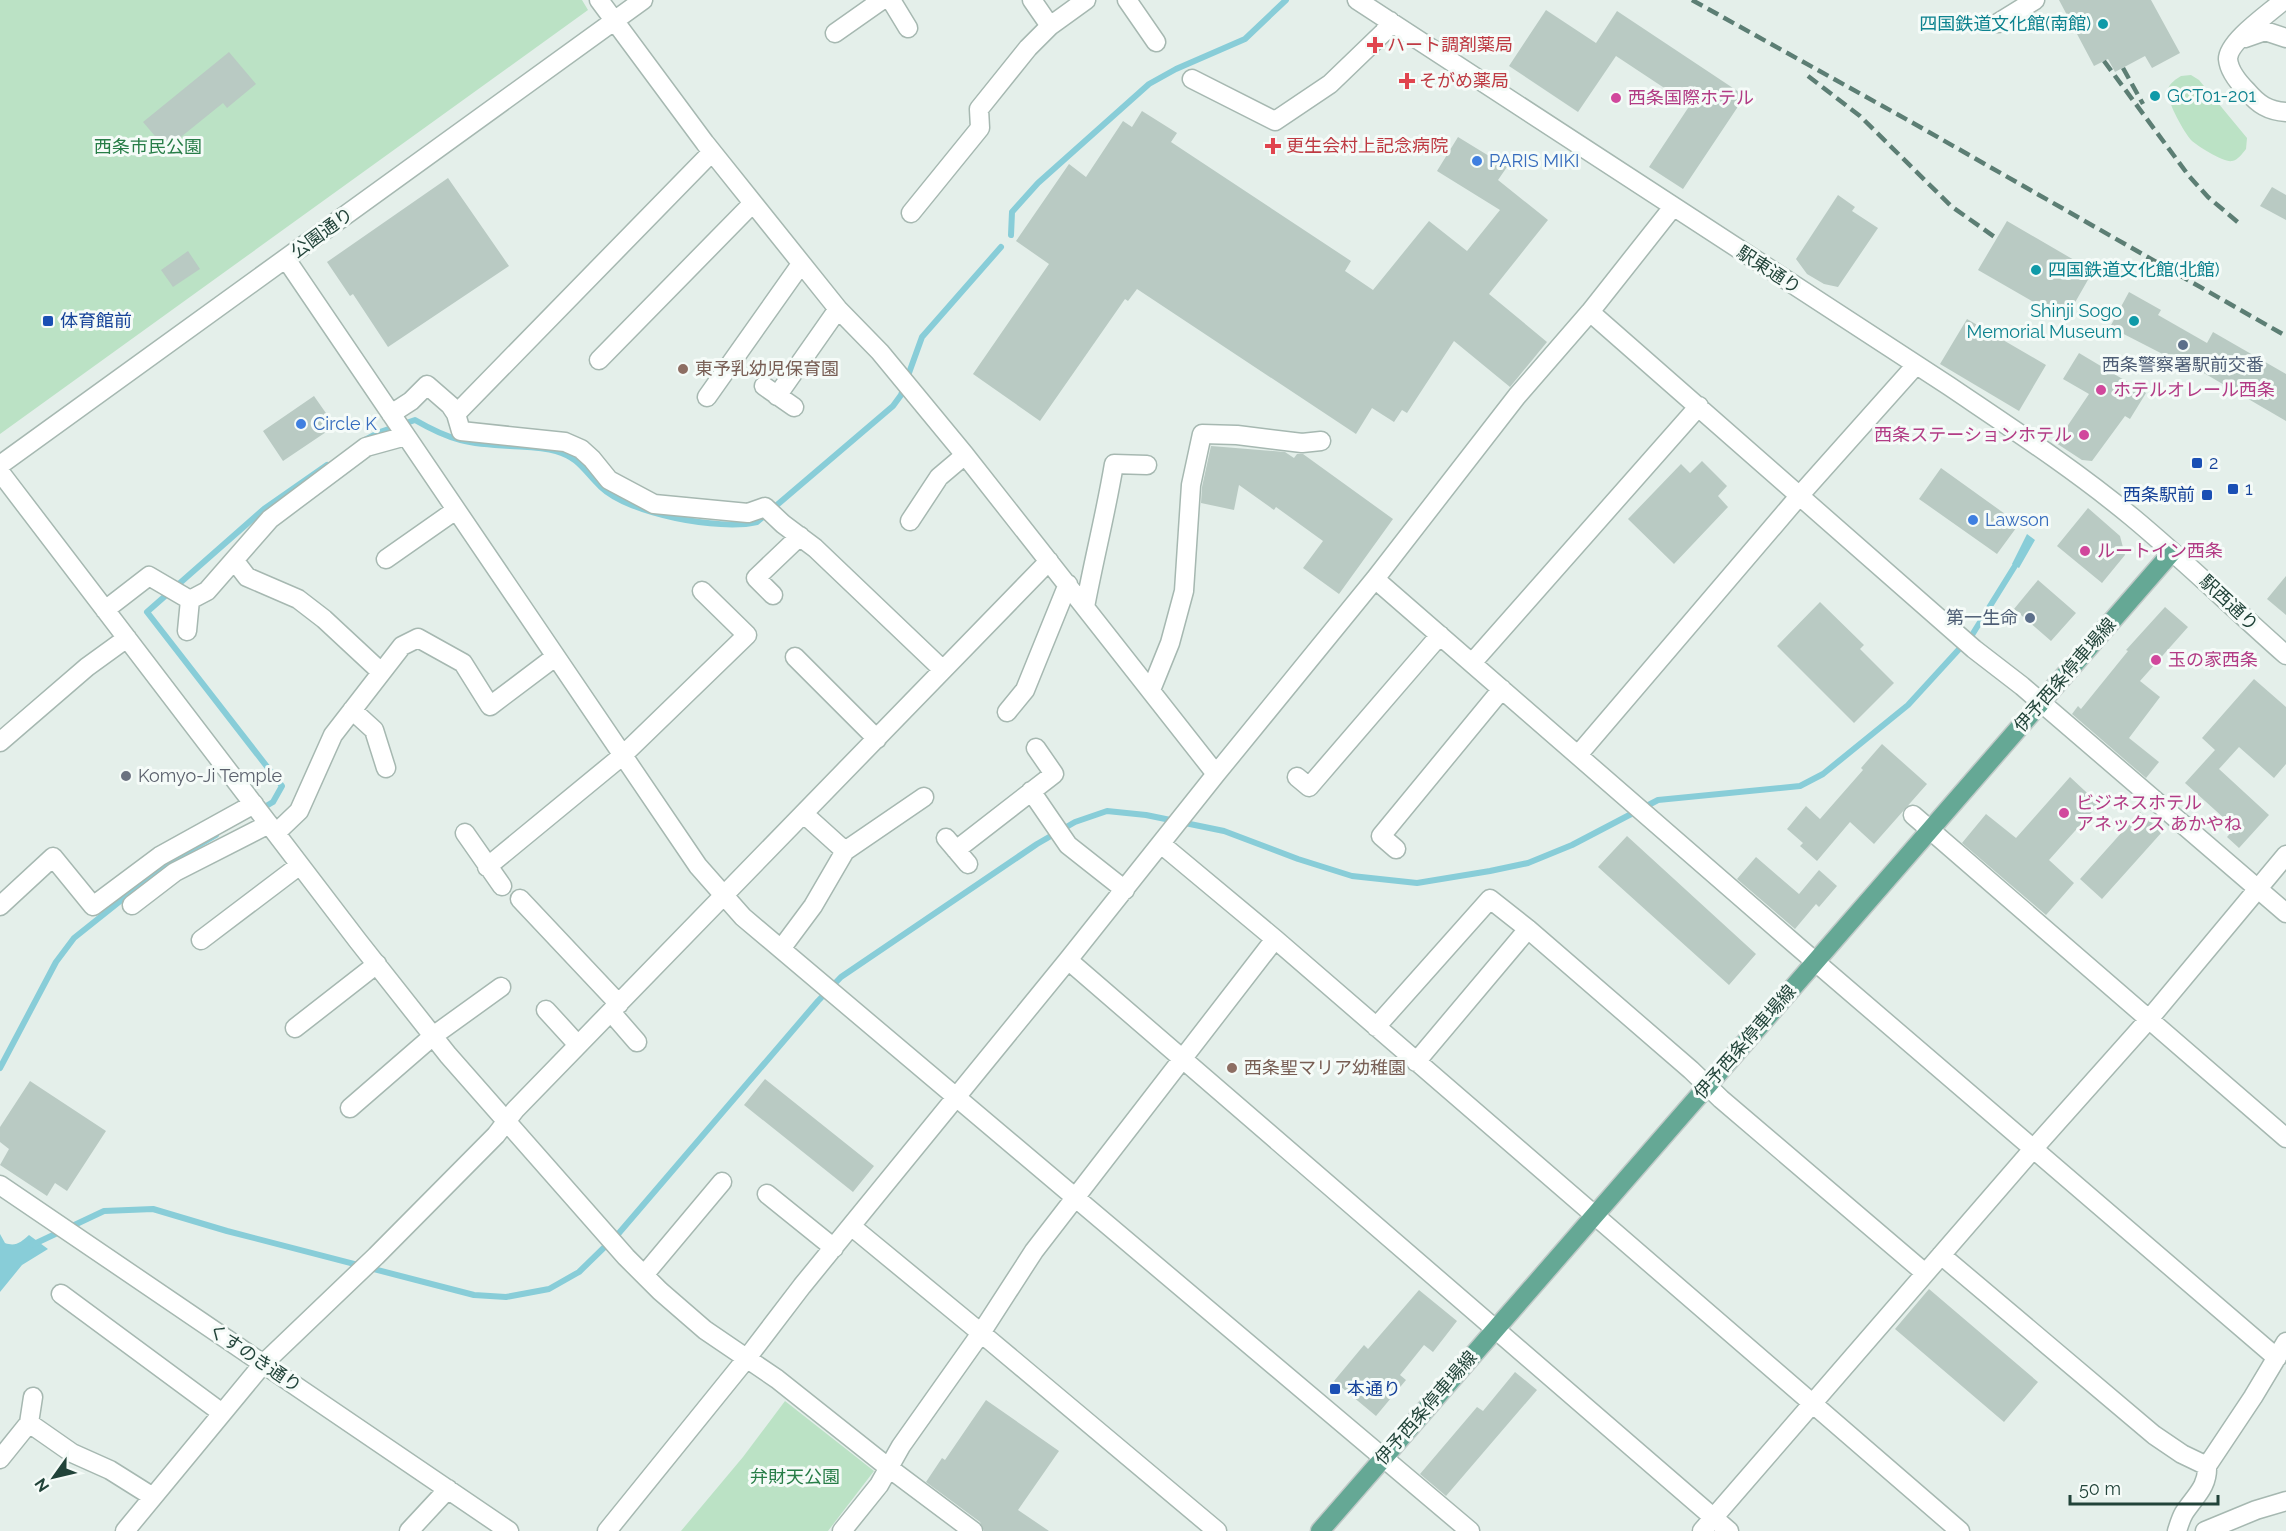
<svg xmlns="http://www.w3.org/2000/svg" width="2286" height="1531" font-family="Raleway,'Noto Sans JP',sans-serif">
<rect width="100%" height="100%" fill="#e4efea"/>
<!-- green -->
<path fill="#bbe2c5" d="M0,0H582L588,10L0,434Z
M2191,75L2199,80L2247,138L2246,149C2242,154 2238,160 2232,161C2225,163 2197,146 2191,140C2184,132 2165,99 2168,89C2170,83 2176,79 2181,76Z
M785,1401L874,1471L828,1531H681L743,1457Z"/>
<!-- water -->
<path fill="#88cdd8" d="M2027,534L2035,540L2019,568L2012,564Z
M0,1234L5,1243C16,1247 21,1242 29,1235L48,1249L22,1265L0,1292Z"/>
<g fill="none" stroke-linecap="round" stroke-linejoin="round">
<!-- stream -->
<path stroke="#88cdd8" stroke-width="6" d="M1011,235L1012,212L1038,183L1149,84L1176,69L1245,39L1286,0
M363,441L380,432L415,420C451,441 469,444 510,446C525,447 542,447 556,451C580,458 584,471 601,487C629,514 720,531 757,522L893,406L901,395L922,337L1001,247
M261,809L273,802L282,786L147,612L264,509L327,465
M0,1068L56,962L74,938L168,863L216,835
M32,1245L104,1211L153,1209L227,1231L474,1295L506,1297L549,1289L579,1272L619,1233L818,1001L841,977L1037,844L1075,822L1107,811L1146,815L1224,831L1298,859L1352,876L1417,883L1490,871L1528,863L1572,845L1658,800L1800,786L1823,774L1908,705L1972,635L2018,561"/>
</g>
<!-- building -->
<path fill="#b9cac3" d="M2059,0H2151L2180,53L2152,68L2145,56L2115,72L2108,59L2094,66Z
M1546,10L1596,43L1617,11L1745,96L1683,189L1649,167L1690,105L1616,56L1578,112L1509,66Z
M229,52L256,84L227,108L223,103L166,149L143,122Z
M1142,111L1177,133L1171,142L1351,261L1345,271L1373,290L1429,221L1467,251L1500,210L1437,171L1458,137L1507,167L1498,180L1548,220L1489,294L1547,342L1510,387L1454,341L1407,413L1402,410L1394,422L1372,408L1356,434L1137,289L1128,301L1125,299L1040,421L973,374L1049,264L1016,241L1069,164L1086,177L1123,121L1132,127Z
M448,178L509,266L388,347L353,294L350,296L327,262Z
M2272,187L2286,195V220L2260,206Z
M1838,195L1855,207L1852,211L1878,228L1838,287L1824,284L1807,274L1796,259Z
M2007,221L2093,271L2065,320L1978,270Z
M188,251L200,269L173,287L161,270Z
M2129,292L2161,310L2158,315L2207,343L2213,332L2286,374V421L2185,362L2184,365L2110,327Z
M1967,319L2046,365L2019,411L1940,364Z
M2079,353L2146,393L2130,419L2125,416L2092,461L2082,460L2056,443L2089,394L2063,379Z
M314,396L335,426L283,461L263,431Z
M1211,446L1285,452L1294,458L1297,454H1303L1393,519L1339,594L1303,568L1323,541L1276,507L1274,510L1239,485L1234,510L1201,503L1202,487Z
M1702,461L1727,486L1718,496L1728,507L1674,564L1628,519L1681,464L1690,473Z
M1941,468L2019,524L1997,554L1919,499Z
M2088,508L2120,536L2125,555L2102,583L2057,546Z
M2286,576V615L2267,599Z
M2038,580L2076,613L2051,641L2014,609Z
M1820,602L1864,645L1860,649L1894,683L1854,723L1777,646Z
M2165,607L2188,627L2140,681L2160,697L2129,738L2159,762L2146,778L2072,714L2078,706L2081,709L2128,651L2126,650Z
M2254,679L2286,707V764L2274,778L2239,747L2219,769L2269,815L2239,848L2227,837L2235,828L2185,783L2215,750L2202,738Z
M1882,744L1927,784L1874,844L1850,822L1817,861L1800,846L1803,843L1787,829L1806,806L1820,819L1863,770L1861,768Z
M2070,777L2099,804L2049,860L2074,883L2046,915L1962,843L1986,814L2016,838Z
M2140,812L2162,832L2102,899L2080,879Z
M1627,836L1756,954L1729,985L1598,867Z
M1756,857L1799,894L1819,870L1837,886L1819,907L1816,904L1795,929L1737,879Z
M765,1079L874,1166L853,1192L744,1105Z
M30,1081L106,1131L67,1191L55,1183L47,1196L0,1165L9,1149L0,1142V1127Z
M1929,1289L2038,1382L2004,1422L1895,1329Z
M1419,1290L1457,1321L1433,1352L1424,1345L1400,1375L1406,1380L1376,1416L1334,1381L1364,1345L1368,1349Z
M1515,1372L1537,1390L1446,1496L1420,1474L1477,1407L1483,1411Z
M986,1400L1059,1451L1018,1510L1049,1531H984L980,1522L926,1482L942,1458L945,1460Z"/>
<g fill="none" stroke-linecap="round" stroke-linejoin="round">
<defs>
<path id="minor" d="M599,0L705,143L838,309L880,352L965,455L1216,774
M891,0L908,28
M1032,0L1050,26
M1127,0L1156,42
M1357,0L1949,386C2011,428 2074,469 2132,517C2185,561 2234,609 2286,655
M2284,0C2271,12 2228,41 2228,59C2229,71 2239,83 2247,91C2258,104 2268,111 2286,112
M1998,23L2035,0
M835,33L882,0
M2245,38L2265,31L2286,38
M1192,79L1275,121L1330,84L1384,32L1390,21
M911,213L980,128L979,109L1028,48L1050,26L1086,0
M286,259L698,866L743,917L1470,1531
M1590,312L1974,649L2022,686L2286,913
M599,360L753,203
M764,386L794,407
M777,396L838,309
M707,397L801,264
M391,414L411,401L427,385L450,405L456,414L461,431L565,442L581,449L592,459L609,480L654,504L748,513L765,507L783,524L815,548L943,670
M456,414L712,152
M0,465L643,0
M0,472L358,941L448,1055L626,1257L660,1291L705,1330L777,1379L889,1468L973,1531
M910,521L939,477L965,455
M386,559L456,510
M234,560L247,577L298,599L324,619L381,672
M1375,579L1797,946L2277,1358
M773,595L756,578L800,536
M1085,607C1094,559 1106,512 1114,464L1147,465
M105,610L149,576L190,600L207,591L270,519L366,447L406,436
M187,631L190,600
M795,657L877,739
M1472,663L1699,406
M1151,690L1170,643L1184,591L1191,485L1202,434L1237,435L1302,443L1321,441
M352,710L374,730L386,768
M1007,712L1025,690L1068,584
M0,742L87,667L127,638
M1578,755L1800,495L1916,365
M1297,777L1309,787L1440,635
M1031,791L1068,845L1125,890
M804,814L845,851
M1913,815L2286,1138
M276,833L299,811L333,735L402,646L418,638L463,663L490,706L555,657
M465,833L502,886
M946,838L968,864
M1161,844L1275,939L1960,1531
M1396,849L1381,836L1502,689
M956,850L1054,774L1036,748
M487,867L622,756L747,635L702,591
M520,899L619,1004
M132,905L175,872L269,824
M0,906L53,857L93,906L160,856L254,804
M201,940L300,865
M781,949L813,906L845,851L924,797
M1068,960L1729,1531
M546,1010L578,1045
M611,1012L637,1042
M1376,1027L1490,899L1528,929L1691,1070L1721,1099L1925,1273
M295,1028L377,964
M1416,1062L1528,929
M350,1108L433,1036L501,987
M0,1185L509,1531
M767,1194L834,1248
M851,1226L981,1333L1217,1531
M1941,1255L2154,1435L2182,1454L2207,1466
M644,1275L722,1182
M61,1294L222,1413
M29,1423L33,1397
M0,1459L29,1423L72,1453L110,1470L153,1497
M125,1531L263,1364L376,1256L496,1135L515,1110L1049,561
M409,1531L448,1489
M607,1531L747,1358L802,1286L1068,960L1216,774L1375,579L1517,396L1590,312L1673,207
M842,1531L879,1485L901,1446L981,1333L1034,1251L1275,939
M1702,1531L2034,1148L2150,1018L2286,855
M2177,1531C2179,1525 2181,1518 2184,1513C2195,1496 2208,1487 2207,1466L2253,1397L2286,1342
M2205,1531L2256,1510L2286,1501"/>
<path id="major" d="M1320,1531L2172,552"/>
</defs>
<!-- minor casing -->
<use href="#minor" stroke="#a6b8b1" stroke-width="21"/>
<!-- major casing -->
<use href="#major" stroke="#c1cac8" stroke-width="21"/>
<!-- minor -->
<use href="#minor" stroke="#fff" stroke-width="18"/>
<!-- major -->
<use href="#major" stroke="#65a895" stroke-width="18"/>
<!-- rail -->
<path stroke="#5c7e74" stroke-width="4.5" stroke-dasharray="12 6" stroke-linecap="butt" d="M1692,0L1913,123L2286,336
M2104,61L2189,176L2208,197L2240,224
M2123,68L2143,104
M1808,76L1860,116L1951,206L1996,238"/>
</g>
<!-- markers -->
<g fill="#0f9aa8" stroke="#f5fbf8" stroke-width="2">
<circle cx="2103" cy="24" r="6"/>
<circle cx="2155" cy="96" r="6"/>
<circle cx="2036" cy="270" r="6"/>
<circle cx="2134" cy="321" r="6"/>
</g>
<g fill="#e0444e" stroke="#f5fbf8" stroke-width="2">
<path d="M1372 36h6v6h6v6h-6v6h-6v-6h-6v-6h6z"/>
<path d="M1404 72h6v6h6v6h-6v6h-6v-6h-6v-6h6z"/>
<path d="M1270 137h6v6h6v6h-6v6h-6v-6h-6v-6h6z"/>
</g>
<g fill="#d1479c" stroke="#f5fbf8" stroke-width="2">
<circle cx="1616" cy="98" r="6"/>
<circle cx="2101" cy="390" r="6"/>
<circle cx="2084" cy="435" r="6"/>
<circle cx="2085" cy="551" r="6"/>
<circle cx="2156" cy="660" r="6"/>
<circle cx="2064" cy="813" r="6"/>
</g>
<g fill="#3f7fe0" stroke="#f5fbf8" stroke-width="2">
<circle cx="1477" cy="161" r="6"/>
<circle cx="301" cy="424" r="6"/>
<circle cx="1973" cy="520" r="6"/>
</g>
<g fill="#1a4fb4" stroke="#f5fbf8" stroke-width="2">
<rect x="42" y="315" width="12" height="12" rx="3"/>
<rect x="2191" y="457" width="12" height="12" rx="3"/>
<rect x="2227" y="483" width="12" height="12" rx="3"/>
<rect x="2201" y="489" width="12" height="12" rx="3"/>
<rect x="1329" y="1383" width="12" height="12" rx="3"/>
</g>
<g fill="#5c6f8a" stroke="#f5fbf8" stroke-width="2">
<circle cx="2183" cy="345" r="6"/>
<circle cx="2030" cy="618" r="6"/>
</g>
<g fill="#8d6e63" stroke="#f5fbf8" stroke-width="2">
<circle cx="683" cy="369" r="6"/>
<circle cx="1232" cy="1068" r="6"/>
</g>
<circle fill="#6b7280" stroke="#f5fbf8" stroke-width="2" cx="126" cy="776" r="6"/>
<g text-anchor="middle" stroke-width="6" stroke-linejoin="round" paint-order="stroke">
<!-- culture labels -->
<g font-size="18" fill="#0d838f" stroke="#f5fbf8" text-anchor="end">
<text x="2091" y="30">四国鉄道文化館(南館)</text>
<text x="2167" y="102" text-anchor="start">GCT01-201</text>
<text x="2048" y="276" text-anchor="start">四国鉄道文化館(北館)</text>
<text x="2122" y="317">Shinji Sogo<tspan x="2122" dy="21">Memorial Museum</tspan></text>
</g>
<!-- health labels -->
<g font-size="18" fill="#be3a42" stroke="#f5fbf8" text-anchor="start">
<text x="1387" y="51">ハート調剤薬局</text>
<text x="1419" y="87">そがめ薬局</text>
<text x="1286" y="152">更生会村上記念病院</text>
</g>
<!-- hotel labels -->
<g font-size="18" fill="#b23c85" stroke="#f5fbf8" text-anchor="start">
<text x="1628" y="104">西条国際ホテル</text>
<text x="2113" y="396">ホテルオレール西条</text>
<text x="2072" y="441" text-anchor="end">西条ステーションホテル</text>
<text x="2097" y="557">ルートイン西条</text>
<text x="2168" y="666">玉の家西条</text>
<text x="2076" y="809">ビジネスホテル<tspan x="2076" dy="21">アネックス あかやね</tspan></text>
</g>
<!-- park labels -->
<g font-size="18" fill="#277d47" stroke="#f5fbf8">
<text x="148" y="153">西条市民公園</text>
<text x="795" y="1483">弁財天公園</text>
</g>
<!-- shop labels -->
<g font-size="18" fill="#366cbe" stroke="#f5fbf8" text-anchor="start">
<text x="1489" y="167">PARIS MIKI</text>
<text x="313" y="430">Circle K</text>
<text x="1985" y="526">Lawson</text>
</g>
<!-- street labels -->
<g font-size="18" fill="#214339" stroke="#f5fbf8">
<text transform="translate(322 233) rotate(-36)" y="6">公園通り</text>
<text transform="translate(1769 270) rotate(33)" y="6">駅東通り</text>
<text transform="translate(2229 603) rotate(43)" y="6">駅西通り</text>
<text transform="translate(2065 675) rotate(-49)" y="6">伊予西条停車場線</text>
<text transform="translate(1745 1042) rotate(-49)" y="6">伊予西条停車場線</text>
<text transform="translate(255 1358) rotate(34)" y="6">くすのき通り</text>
<text transform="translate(1426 1408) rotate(-49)" y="6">伊予西条停車場線</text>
</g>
<!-- transit labels -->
<g font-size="18" fill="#164399" stroke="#f5fbf8" text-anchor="start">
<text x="60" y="327">体育館前</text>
<text x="2209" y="469">2</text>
<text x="2245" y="495">1</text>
<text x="2195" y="501" text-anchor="end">西条駅前</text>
<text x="1347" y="1395">本通り</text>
</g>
<!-- service labels -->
<g font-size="18" fill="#4e5e75" stroke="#f5fbf8">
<text x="2183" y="371">西条警察署駅前交番</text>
<text x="2018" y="624" text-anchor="end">第一生命</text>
</g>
<!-- education labels -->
<g font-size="18" fill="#785e54" stroke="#f5fbf8" text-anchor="start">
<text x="695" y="375">東予乳幼児保育園</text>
<text x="1244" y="1074">西条聖マリア幼稚園</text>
</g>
<!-- worship labels -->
<g font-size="18" fill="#5b616d" stroke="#f5fbf8" text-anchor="start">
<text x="138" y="782">Komyo-Ji Temple</text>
</g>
</g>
<!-- north arrow -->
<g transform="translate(54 1477) rotate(236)" stroke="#f5fbf8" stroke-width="4.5" paint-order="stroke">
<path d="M0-4.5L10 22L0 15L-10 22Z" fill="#214339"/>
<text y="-9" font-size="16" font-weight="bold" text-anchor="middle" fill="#214339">N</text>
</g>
<!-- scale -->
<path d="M2070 1495v9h148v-9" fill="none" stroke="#214339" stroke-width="3"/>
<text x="2079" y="1495" font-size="18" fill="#214339" stroke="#f5fbf8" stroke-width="4.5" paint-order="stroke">50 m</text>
</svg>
